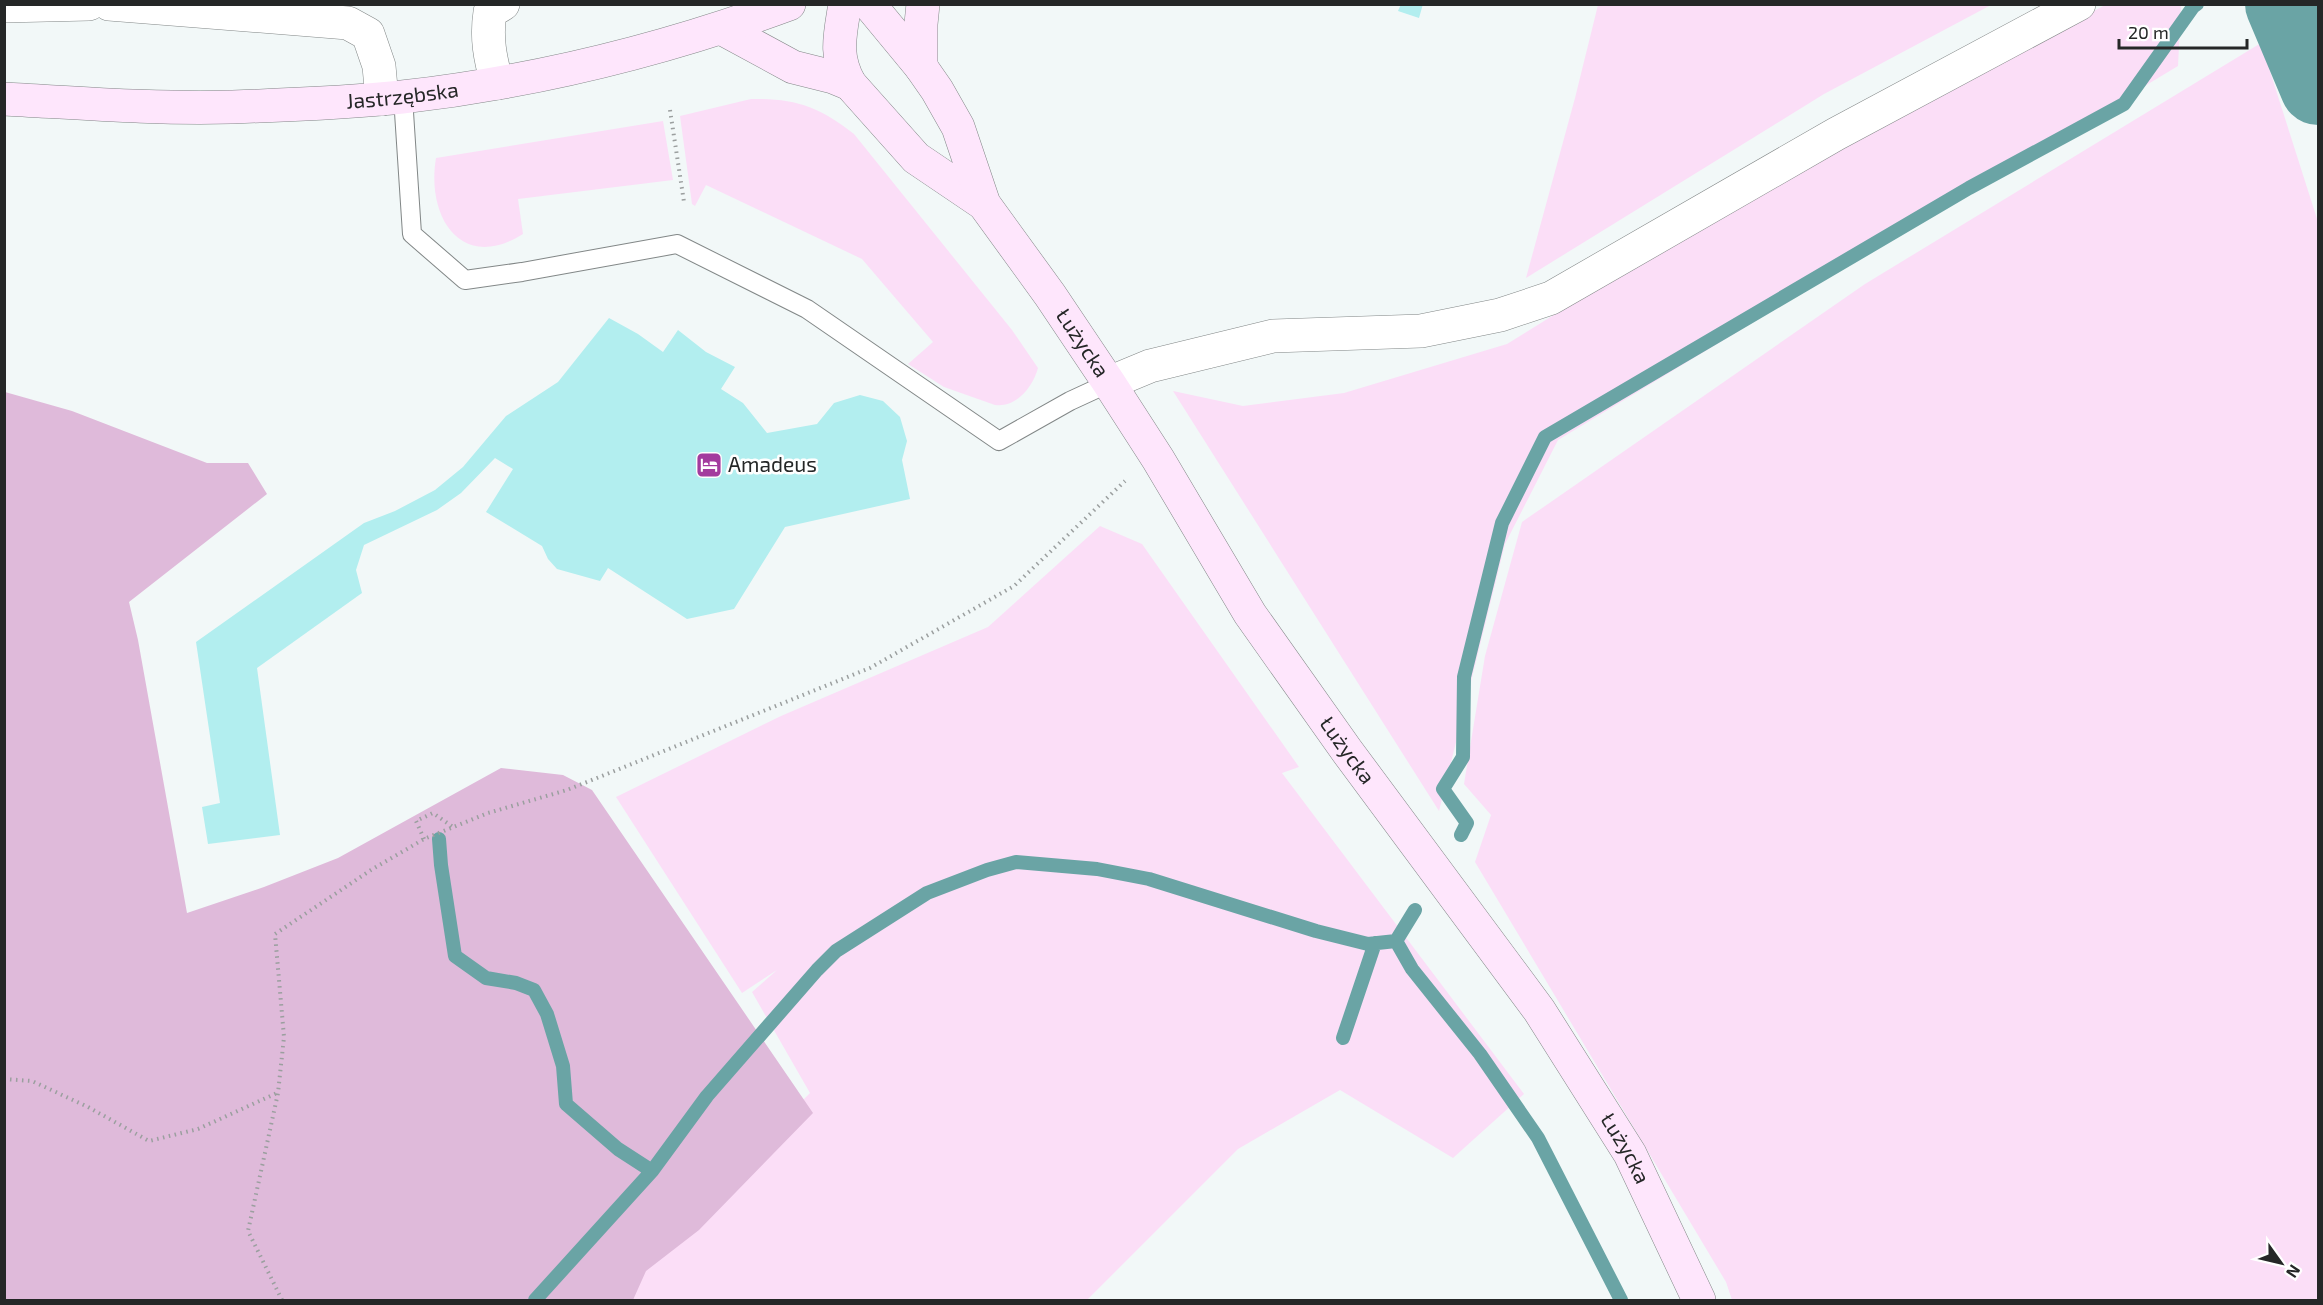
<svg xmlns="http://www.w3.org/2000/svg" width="2323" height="1305" font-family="'Exo 2',sans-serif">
<rect width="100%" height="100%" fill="#f2f8f8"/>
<!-- green -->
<path fill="#fbdef7" d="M1598,5V4L1991,5L1824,94L1526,278L1575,98Z
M2105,5H2181L2178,66L1558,440L1505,544L1439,811L1173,391L1243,406L1344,393L1507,344L1687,232Z
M2261,43L2318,222V1300H1732L1726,1282L1475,862L1491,815L1464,784L1485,656L1522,522L1865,284Z
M751,99C794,98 819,106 854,134L1012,330L1038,368C1033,387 1016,408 995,405L944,387L908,364L933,342L862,259L706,185L695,206L692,204L680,116Z
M663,121L673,180L518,199L523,234C461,273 426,217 436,158Z
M1100,526L1142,544L1299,767L1282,773L1524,1094L1453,1158L1340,1090L1238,1149L1087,1300H610L745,1158L810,1093L752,992L777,970L742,993L616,797L781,716L988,627Z"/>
<!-- forest -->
<path fill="#dfbada" d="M5,392L72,411L207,463H248L267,494L129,602L138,640L187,913L264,887L338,858L501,768L563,775L592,790L813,1113L699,1230L646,1271L633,1300H5Z"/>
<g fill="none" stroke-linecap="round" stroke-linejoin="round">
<!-- stream -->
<path stroke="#6aa4a5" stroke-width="14" d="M1461,835L1467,823L1443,789L1463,757L1464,677L1502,523L1545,437L1969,188L2124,104L2193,7L2197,4
M439,839L441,865L455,956L486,978L516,983L534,990L547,1014L563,1066L566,1104L618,1149L652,1171
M1396,941L1412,969L1480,1054L1538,1138L1621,1300
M1343,1038L1375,943
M535,1300L652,1171L707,1096L817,970L836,951L927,893L987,870L1016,862L1097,869L1149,879L1316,931L1368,944L1396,941L1415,910"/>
<!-- river -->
<path stroke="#6aa4a5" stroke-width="76" d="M2283,4L2318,87"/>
</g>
<!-- building -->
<path fill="#b2eeef" d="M1401,4H1423L1419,18L1398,11Z
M609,318L638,334L663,352L678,330L706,352L735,367L721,389L743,403L767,433L817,424L834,403L860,395L883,401L900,417L907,441L902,460L910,499L785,527L734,609L687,619L608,568L600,581L557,569L548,559L542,546L486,512L513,469L495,458L461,493L437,510L364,545L356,570L362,593L257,668L280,835L208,844L202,807L220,803L196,642L364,523L395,511L435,490L463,467L506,416L558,382Z"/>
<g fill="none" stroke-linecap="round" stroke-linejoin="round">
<defs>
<path id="lane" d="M403,97L412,234L465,280L522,272L677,244L807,309L999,441L1070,401L1109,383"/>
<path id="street" d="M109,4L348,23L368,34L379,66L382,99
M4,6L89,4
M497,83C490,58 486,38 490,12L503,4
M1109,383L1150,366L1273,336L1421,331L1500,315L1551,298L1836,134L2079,4"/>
<g id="secondary">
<path d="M845,4C840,35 834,56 850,84L916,158L984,204"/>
<path id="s1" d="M869,4L921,67L937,90L958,127L984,204L1050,295L1109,383L1158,459L1250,614L1347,751L1539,1010L1630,1154L1699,1300"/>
<path d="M723,29L793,67L833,77L850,84"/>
<path d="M921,67V24L923,4"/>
<path id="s2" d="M4,99C80,103 155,109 231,107C288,105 346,103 402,97C534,82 664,50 789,4"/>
</g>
</defs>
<!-- lane casing -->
<use href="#lane" stroke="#828787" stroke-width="20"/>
<!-- street casing -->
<use href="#street" stroke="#828787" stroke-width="34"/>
<!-- secondary casing -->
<use href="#secondary" stroke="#828787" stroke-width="34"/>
<!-- path -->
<path stroke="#9b9f9f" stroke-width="4" stroke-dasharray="1.5 4.5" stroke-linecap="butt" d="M670,110L684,202
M424,839L416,821L433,813L453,827
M4,1079L32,1081L88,1107L149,1141L198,1129L277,1093
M282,1300L248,1231L278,1093L284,1037L275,934L371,870L424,839L488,813L567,790L870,668L1014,586L1125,481"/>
<!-- lane -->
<use href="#lane" stroke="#fff" stroke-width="18"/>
<!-- street -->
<use href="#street" stroke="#fff" stroke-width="33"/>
<!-- secondary -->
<use href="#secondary" stroke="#fee6fc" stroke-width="33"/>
</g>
<!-- icons -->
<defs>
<symbol id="hotel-square" viewBox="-11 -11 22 22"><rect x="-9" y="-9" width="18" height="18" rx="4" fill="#a33b9e" stroke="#fff"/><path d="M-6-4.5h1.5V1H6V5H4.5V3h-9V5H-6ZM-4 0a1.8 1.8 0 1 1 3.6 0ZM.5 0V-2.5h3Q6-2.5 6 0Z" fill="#fff"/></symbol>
</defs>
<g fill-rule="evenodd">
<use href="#hotel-square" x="694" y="450" width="30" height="30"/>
</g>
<g text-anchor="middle" stroke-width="5" stroke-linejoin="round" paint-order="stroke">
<!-- street labels -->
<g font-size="21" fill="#252727" stroke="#fff">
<text dy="7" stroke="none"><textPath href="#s2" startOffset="399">Jastrzębska</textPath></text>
<text dy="7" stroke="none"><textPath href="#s1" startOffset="404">Łużycka</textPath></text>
<text dy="7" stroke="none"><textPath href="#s1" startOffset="890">Łużycka</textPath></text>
<text dy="7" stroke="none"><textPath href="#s1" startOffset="1376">Łużycka</textPath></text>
</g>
<!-- poi labels -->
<g font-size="21" fill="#252727" stroke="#fff" text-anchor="start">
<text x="728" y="472">Amadeus</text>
</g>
</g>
<!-- border -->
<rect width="2323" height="1305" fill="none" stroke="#252727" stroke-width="12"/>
<!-- north arrow -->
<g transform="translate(2281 1263) rotate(124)" stroke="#ffffff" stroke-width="4.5" paint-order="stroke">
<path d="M0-4.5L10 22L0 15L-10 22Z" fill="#252727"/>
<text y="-9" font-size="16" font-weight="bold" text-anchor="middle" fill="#252727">N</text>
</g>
<!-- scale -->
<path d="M2119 39v9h128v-9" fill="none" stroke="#252727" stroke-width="3"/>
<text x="2128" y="39" font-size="18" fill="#252727" stroke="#ffffff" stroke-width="4.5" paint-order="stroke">20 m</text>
</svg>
